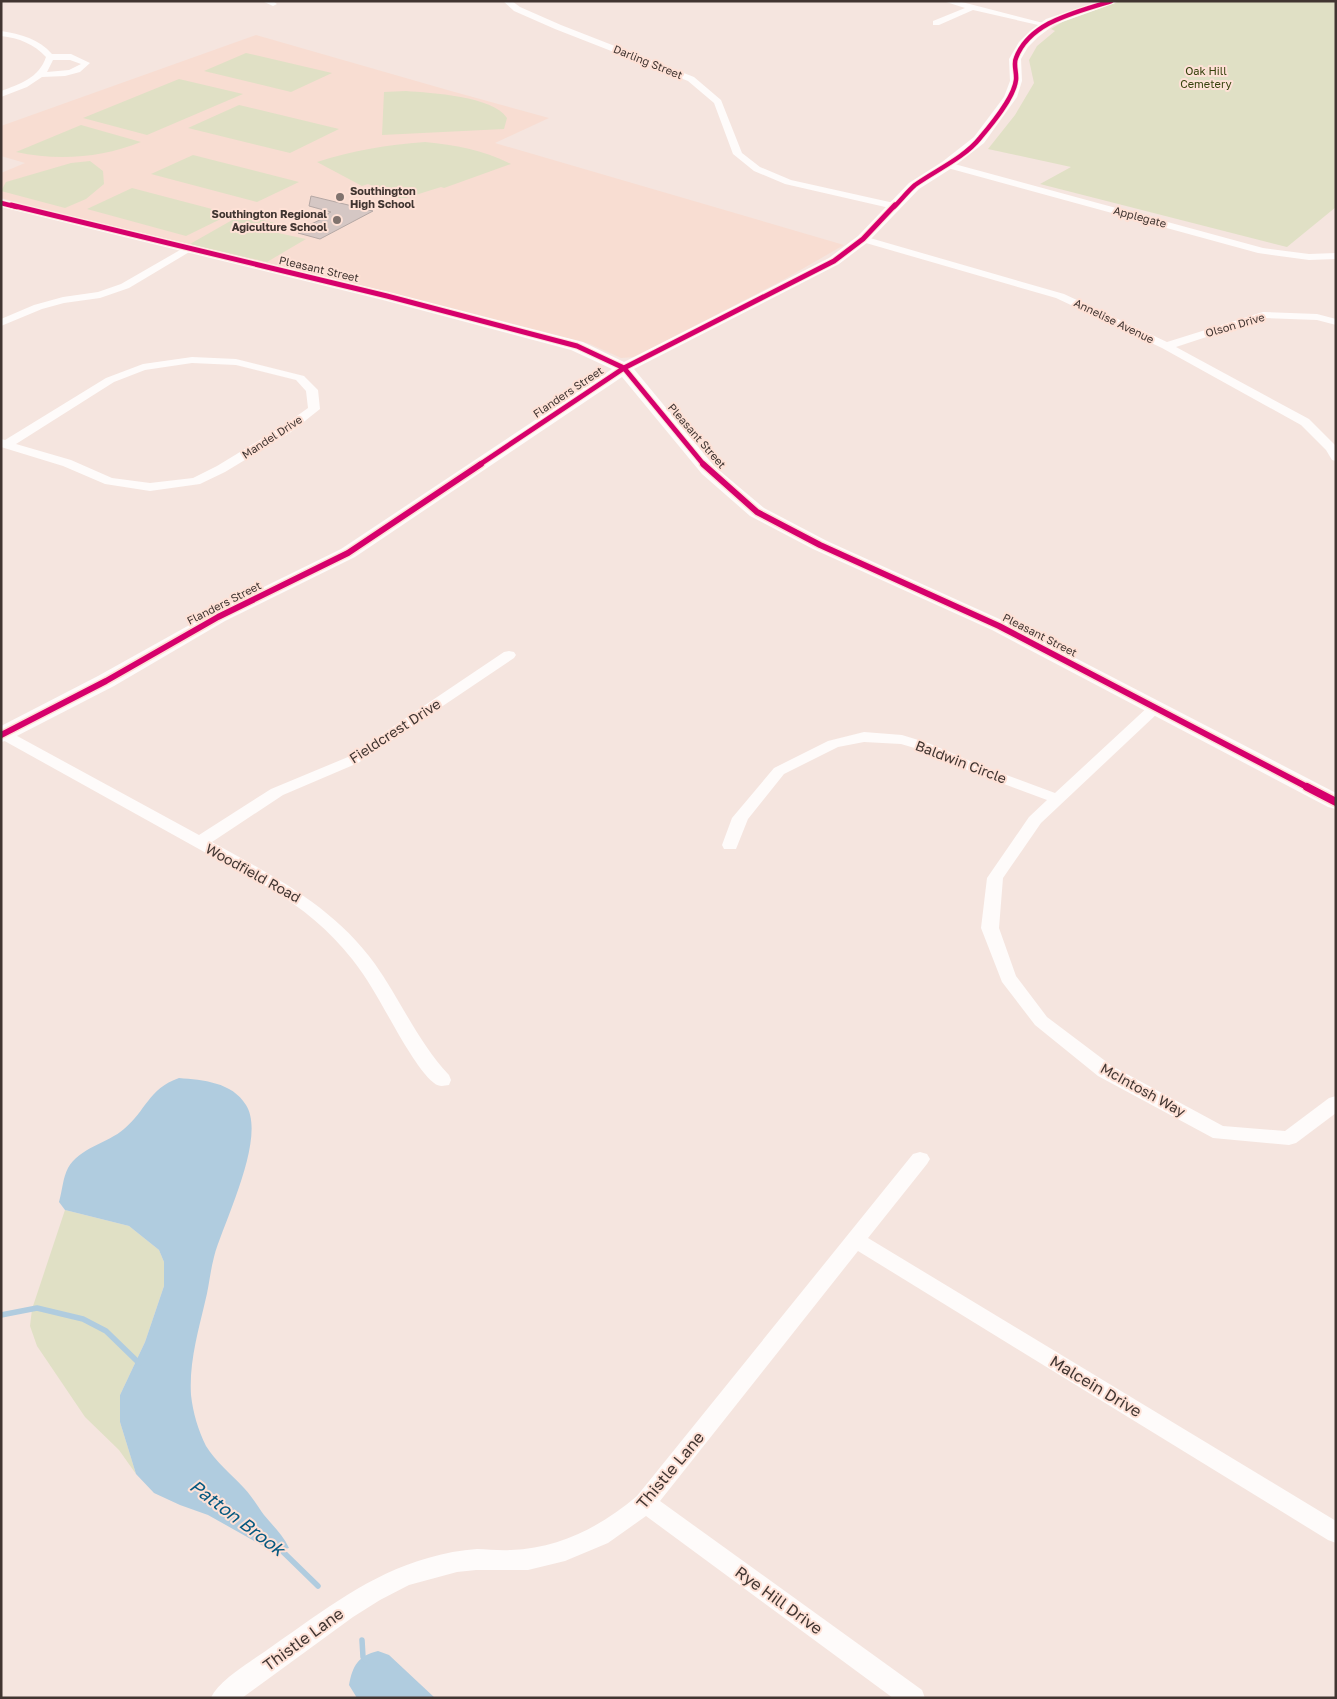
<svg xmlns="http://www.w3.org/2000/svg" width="1337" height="1699" font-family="'Golos Text',sans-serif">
<rect width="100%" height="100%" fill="#f5e5df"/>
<!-- built -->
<path fill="#f8ddd2" d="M256,35L451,91L549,118L495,143L844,245L783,280L635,357L621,358L590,344L1,198V173L25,163L1,156V126Z"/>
<!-- green -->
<path fill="#e0e0c5" d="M1121,1H1336V207L1287,247L1040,184L1071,167L988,149L1015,115L1034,83L1029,60L1037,46L1055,31L1051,29L1064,21Z
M246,53L332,73L291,92L204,71Z
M179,79L243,94L147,135L83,118Z
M406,91C431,93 493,96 507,118L504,129L382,135L384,92Z
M239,105L339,129L290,153L188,128Z
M81,125L141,142C101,158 58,161 16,152Z
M425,142C456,145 483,150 511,164L444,188L441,187L406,198H398L368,184L362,186L317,162C355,150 385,145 425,142Z
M193,155L299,182L257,202L151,174Z
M90,161L103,171L104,184L86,199L65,208L1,191L6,182L71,163Z
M132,188L231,214L186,236L87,209Z
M241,215L279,224L269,231L306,239L267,262L190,244Z
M65,1210L129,1226L159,1250L164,1262V1286L145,1342L120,1395V1422L136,1474L119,1450L85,1417L37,1346L30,1326L32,1309Z"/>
<!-- water -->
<path fill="#b0ccdf" d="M179,1078C203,1080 232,1082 246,1105C267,1138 223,1223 214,1257C210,1272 209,1287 205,1302C198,1332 189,1363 191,1395C193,1413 198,1430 206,1446C215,1461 232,1475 244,1488C253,1498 257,1505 264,1515C273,1526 283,1535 289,1548L274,1552L208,1515L180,1505L154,1493L136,1474L120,1422V1395L145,1342L164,1286V1262L159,1250L129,1226L65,1210L59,1202C62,1192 63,1177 68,1168C79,1148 108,1143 124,1129C146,1111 148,1089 179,1078Z
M378,1651L389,1655L435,1698H357L349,1685C353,1665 358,1656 378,1651Z"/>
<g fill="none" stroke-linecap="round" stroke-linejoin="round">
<!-- stream -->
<path stroke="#b0ccdf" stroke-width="5.5" d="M1,1315L37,1308L83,1319L106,1331L139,1363
M278,1547L318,1586
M362,1640L363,1657L366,1660"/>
</g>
<!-- building -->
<path fill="#d5c7c4" stroke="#b5a8a5" d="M311,196L373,211L320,239L298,233L301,231L298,230L322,219L319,218L331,212L309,206Z"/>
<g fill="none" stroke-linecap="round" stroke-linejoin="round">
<!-- street -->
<path fill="#fefbfa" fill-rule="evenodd" d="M262,1H273L277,4L273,6Z
M503,1H512L520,7L561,25L694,77L721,100L742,153L760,167L791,180L894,203L899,206L894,209L785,184L754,171L733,154L714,103L688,81L555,29L514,11Z
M943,1H958L1051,25L1047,27L973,10L939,25H933V21L965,8Z
M1,31C21,34 39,39 52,54H71L90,63L80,72L65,76L42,77L27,87L1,97V91C20,84 39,78 46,57C34,44 19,38 1,36ZM53,60H70L81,64L69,70L47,72Z
M947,162L1263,248L1309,254L1336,253V259L1309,260L1258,253L944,167V163Z
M863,236L1064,294L1167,342L1263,312L1317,314L1336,319V325L1317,320L1264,318L1176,347L1309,419L1336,446V461L1332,460L1326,450L1301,425L1162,348L1056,298L859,241L858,239Z
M187,246L192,249L191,251L129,288L100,298L64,303L42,309L1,326V319L34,305L63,297L98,292L121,284Z
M192,357L236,359L304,376L318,390L320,409L291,432L225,472L200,484L150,491L105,484L63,466L1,447V439L5,440L106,378L143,364ZM192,363L236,365L296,380L306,391L308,408L283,426L217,466L193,478L150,483L112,478L71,460L16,444L114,382L145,370Z
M509,651L514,652L516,655L514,658L358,763L283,795L212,842C273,876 333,906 375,964C401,1001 418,1042 449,1075L451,1080L449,1085C443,1086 439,1087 434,1083C425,1076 417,1064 410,1053C390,1022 375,988 352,959C329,930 302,908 271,889L1,739V730L8,731L199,835L271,789L348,757L504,652Z
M1155,704L1160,705L1162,708L1160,711L1041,823L1003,878L999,928L1016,976L1047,1017L1112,1066L1223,1126L1285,1131L1329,1098L1336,1096V1113L1296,1143L1289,1145L1213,1138L1098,1076L1035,1025L1002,982L981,928L987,878L1029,817L1047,800L972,772L918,749L901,744L864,742L838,747L784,774L748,819L736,849H724L722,845L732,818L774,768L828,741L864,732L902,735L928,743L982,766L1055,793L1150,705Z
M920,1152L927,1154L930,1159L927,1164L868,1238L1336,1521V1543L1328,1540L858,1251L660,1501L922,1690L925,1698H893L646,1516L608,1543L565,1561L528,1570H476L457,1572L409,1585L380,1600L353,1617L242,1698H211C219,1679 257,1658 274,1645C323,1611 370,1574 428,1558C444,1553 461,1550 477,1549C488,1549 500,1551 511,1550C560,1548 600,1527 637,1496L913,1154Z"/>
<!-- secondary -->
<path fill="#fefbfa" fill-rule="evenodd" d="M1099,1H1117L1115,3L1054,25L1038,37L1028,47L1021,59L1022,81L1017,97L984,143L952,168L919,189L868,242L839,264L634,369L714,466L764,508L827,541L1006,622L1336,793V809L1328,807L992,630L813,549L750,516L702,474L622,377L355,557L225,621L114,686L9,740L1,742V726L98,676L211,613L341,549L612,369L571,350L383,300L1,207V199L393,293L583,342L624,362L829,258L858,236L909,183L942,162L974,137L1004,97L1010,81L1009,59L1019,42L1030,31L1046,19Z"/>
<defs>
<path id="cycleway-far3" d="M1,203L17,207
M894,207C901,200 908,191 915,185C936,170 964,158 980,138C991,125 1014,98 1016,80C1017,73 1013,64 1016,58C1030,21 1078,12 1111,1"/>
<path id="cycleway-far2" d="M11,205L387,296L577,346L624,368L704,465
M479,465L624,368L834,261L863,239L895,205"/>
<path id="cycleway-far1" d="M703,464L757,512L820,545L999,626L1309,788
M1,735L106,681L218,617L348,553L481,464"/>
<path id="cycleway" d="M1307,787L1336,802"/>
</defs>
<!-- cycleway-far3 casing -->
<use href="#cycleway-far3" stroke="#fee1d6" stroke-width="6"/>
<!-- cycleway-far2 casing -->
<use href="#cycleway-far2" stroke="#fee1d6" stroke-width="7"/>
<!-- cycleway-far1 casing -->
<use href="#cycleway-far1" stroke="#fee1d6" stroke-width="9"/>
<!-- cycleway casing -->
<use href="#cycleway" stroke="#fee1d6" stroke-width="11"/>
<!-- cycleway-far3 -->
<use href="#cycleway-far3" stroke="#d6006c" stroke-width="4.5"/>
<!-- cycleway-far2 -->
<use href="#cycleway-far2" stroke="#d6006c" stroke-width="5"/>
<!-- cycleway-far1 -->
<use href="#cycleway-far1" stroke="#d6006c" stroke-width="6"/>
<!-- cycleway -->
<use href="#cycleway" stroke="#d6006c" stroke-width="8"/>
</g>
<!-- markers -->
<g fill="#80736e" stroke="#fee1d6" stroke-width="2">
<circle cx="340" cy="197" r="5"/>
<circle cx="337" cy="220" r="5"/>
</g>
<g text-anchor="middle" stroke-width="4" stroke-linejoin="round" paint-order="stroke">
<!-- far-street labels -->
<g font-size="11" fill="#413531" stroke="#fee1d6">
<text transform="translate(648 62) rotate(22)" y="4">Darling Street</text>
<text transform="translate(1140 217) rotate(15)" y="4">Applegate</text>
<text transform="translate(319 269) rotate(13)" y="4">Pleasant Street</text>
<text transform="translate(1114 321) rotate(26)" y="4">Annelise Avenue</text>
<text transform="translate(1235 325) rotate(-16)" y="4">Olson Drive</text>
<text transform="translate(568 392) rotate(-34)" y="4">Flanders Street</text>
<text transform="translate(697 436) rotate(49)" y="4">Pleasant Street</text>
<text transform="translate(272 437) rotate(-33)" y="4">Mandel Drive</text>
<text transform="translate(224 603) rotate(-27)" y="4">Flanders Street</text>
<text transform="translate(1040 635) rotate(27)" y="4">Pleasant Street</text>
</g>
<!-- far-park labels -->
<g font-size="11" fill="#37420d" stroke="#fee1d6">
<text x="1206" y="75">Oak Hill<tspan x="1206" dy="13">Cemetery</tspan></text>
</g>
<!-- far-poi labels -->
<g font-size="11" font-weight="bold" fill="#413531" stroke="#fee1d6" text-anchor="start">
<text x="350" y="195">Southington<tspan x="350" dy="13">High School</tspan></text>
<text x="327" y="218" text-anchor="end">Southington Regional<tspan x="327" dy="13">Agiculture School</tspan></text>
</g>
<!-- street labels -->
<g font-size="14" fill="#413531" stroke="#fee1d6">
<text transform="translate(395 731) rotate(-33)" y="5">Fieldcrest Drive</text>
<text transform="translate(961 762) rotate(21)" y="5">Baldwin Circle</text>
<text transform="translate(253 873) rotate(29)" y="5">Woodfield Road</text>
<text transform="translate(1143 1090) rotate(29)" y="5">McIntosh Way</text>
</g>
<!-- near-street labels -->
<g font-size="16" fill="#413531" stroke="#fee1d6">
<text transform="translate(1096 1386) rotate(31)" y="6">Malcein Drive</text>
<text transform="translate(670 1470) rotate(-50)" y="6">Thistle Lane</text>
<text transform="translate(779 1600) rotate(36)" y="6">Rye Hill Drive</text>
<text transform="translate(303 1639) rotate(-36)" y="6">Thistle Lane</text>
</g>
<!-- near-water labels -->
<g font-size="18" font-style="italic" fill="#065980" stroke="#fee1d6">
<text transform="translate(237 1518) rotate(37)" y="6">Patton Brook</text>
</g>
</g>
<!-- border -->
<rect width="1337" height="1699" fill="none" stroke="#413531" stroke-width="5"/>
</svg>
